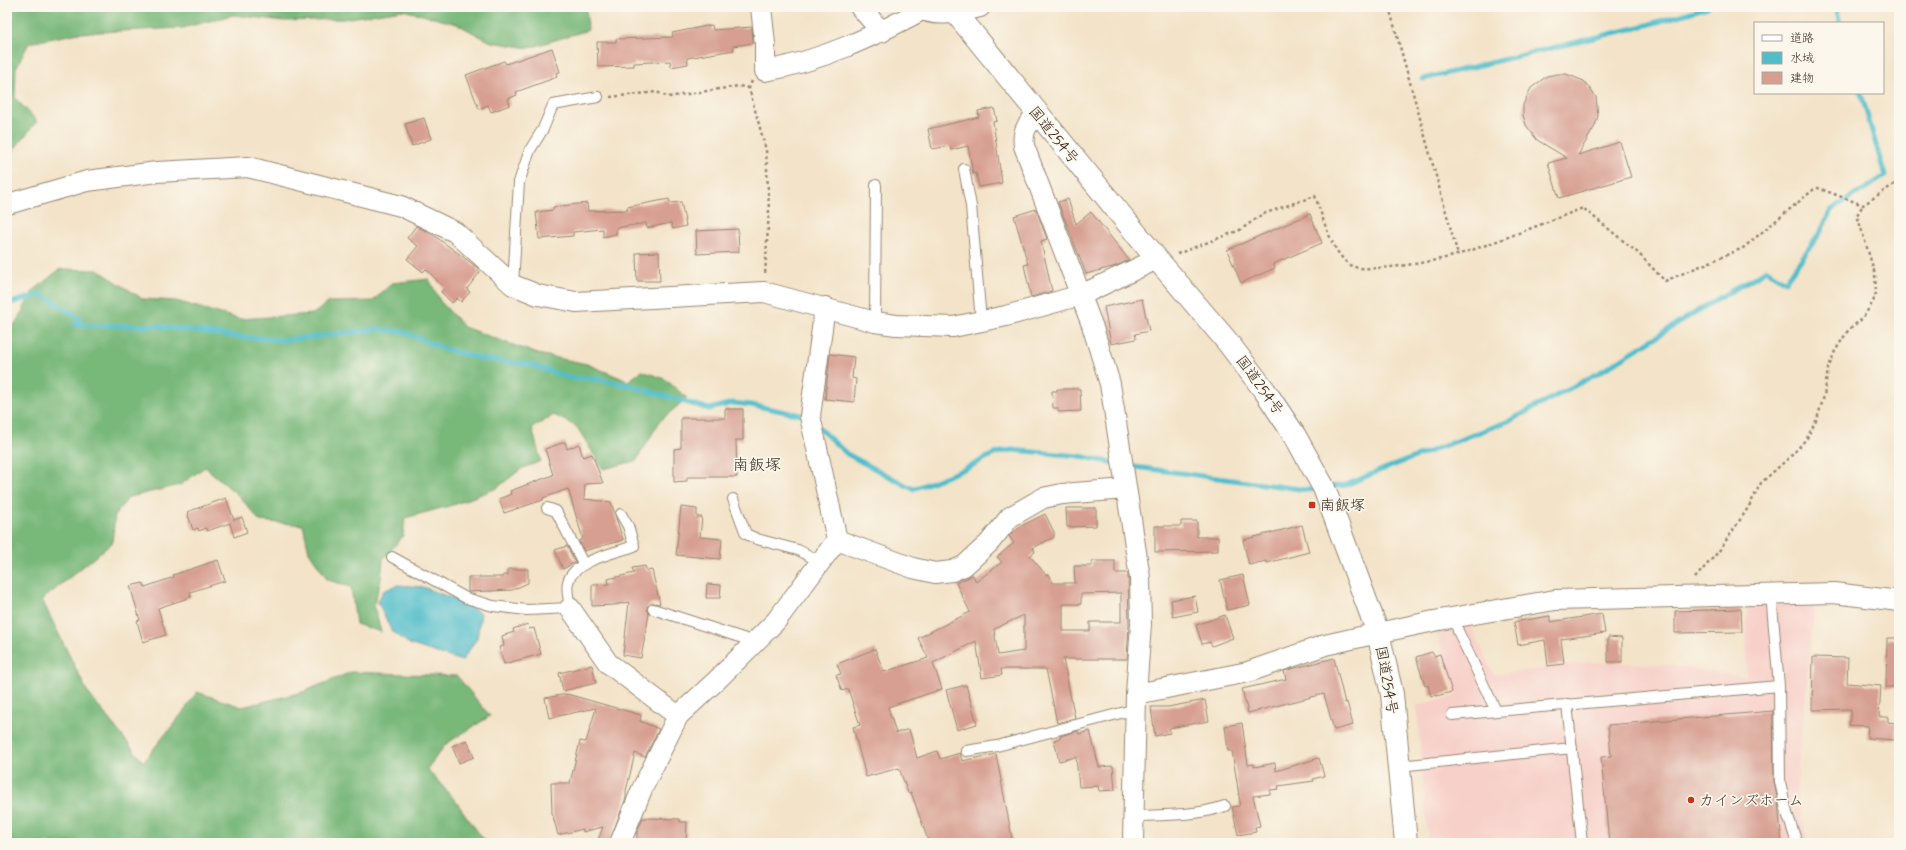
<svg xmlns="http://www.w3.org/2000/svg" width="1906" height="850" font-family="Mynerve,'Klee One',sans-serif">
<rect width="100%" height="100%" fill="#fbf7ec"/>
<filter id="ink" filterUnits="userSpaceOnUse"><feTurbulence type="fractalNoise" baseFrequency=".025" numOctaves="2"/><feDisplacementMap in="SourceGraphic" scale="8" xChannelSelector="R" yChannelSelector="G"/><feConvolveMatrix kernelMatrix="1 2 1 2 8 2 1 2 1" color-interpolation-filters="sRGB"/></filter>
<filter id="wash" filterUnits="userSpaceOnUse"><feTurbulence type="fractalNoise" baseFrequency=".012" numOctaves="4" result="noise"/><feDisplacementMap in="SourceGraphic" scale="16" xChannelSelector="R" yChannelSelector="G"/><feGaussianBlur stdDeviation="0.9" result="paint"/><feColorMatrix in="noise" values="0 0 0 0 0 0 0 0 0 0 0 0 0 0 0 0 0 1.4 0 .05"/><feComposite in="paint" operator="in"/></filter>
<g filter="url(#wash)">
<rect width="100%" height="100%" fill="#f3e3c8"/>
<!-- built -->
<path fill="#f7d0c9" d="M1815,601L1796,792L1808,843H1428L1417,705L1456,696L1436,632L1470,624L1494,675L1590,662L1667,665L1746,677L1747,604Z"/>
<!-- forest -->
<path fill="#78b879" stroke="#5a714c" d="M7,7H586L588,30L529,48L491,42L457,24L403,10L343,19L284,21L233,15L182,28L79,33L29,43L16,68L15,98L37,121L7,158Z
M60,269L98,270L143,299L176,301L239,319L313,314L329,302L373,301L392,283L429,279L440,301L464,327L538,354L587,364L628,381L642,371L665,379L687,398L660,421L636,461L603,469L577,427L554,415L532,428L541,461L521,469L497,488L456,504L405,518L403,536L383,559L381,579L374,605L381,632L356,624L351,587L328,580L309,552L303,525L260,521L239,496L205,467L180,485L129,497L115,515L112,543L42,600L88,693L143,762L181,715L197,692L242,707L303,692L351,672L457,676L490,716L446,744L427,769L454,799L480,835L488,843H7V329L16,323L33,291Z"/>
<!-- water -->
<path fill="#51bdcb" stroke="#467474" d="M398,585L423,587L452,598L481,613L477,638L462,661L409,644L391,630L378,602L383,591Z"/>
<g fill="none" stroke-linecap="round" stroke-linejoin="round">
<!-- stream -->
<path stroke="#51bdcb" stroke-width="5" d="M1836,7L1840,23
M1423,79L1647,25L1708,7
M7,304L42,294L80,319L75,325L156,326L239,337L287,340L378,329L404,332L442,348L482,359L528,364L571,378H590L628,385L709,409L733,403L751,405L806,416
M820,429L847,454L913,489C932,482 951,475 969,467C986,459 992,452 1012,450L1080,456L1118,464
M1128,466L1307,490L1318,489
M1328,487L1346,485L1379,471L1511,420L1602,371L1699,310L1767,270L1785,282L1820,233L1831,210L1885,176L1861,93"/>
</g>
<g id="blocks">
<!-- building -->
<path fill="#d79f91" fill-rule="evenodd" d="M712,25L713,30L752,27L753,43L733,46L734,50L687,58L688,64L671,67L670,61L634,63V66L598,67L597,42H616V39L673,37L672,33Z
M552,48L560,72L556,73L557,77L516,92L517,95L508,99L510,105L491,112L488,105L479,109L466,75L504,61L506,64Z
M1557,74H1566L1584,81L1596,97L1598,116L1595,126L1578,155L1620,142L1631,177L1559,198L1548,163L1567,158L1537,140L1526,125L1523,115V105L1531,88L1547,76Z
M994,108L997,121L993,122L1002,183L979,187L976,173L973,174L968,146L951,150L950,146L932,149L928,129L979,117L978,111Z
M424,118L431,139L412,146L405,124Z
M669,199L670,203L681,202L686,226L673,229L671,223L647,228L646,223L616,228V234L603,237V229L573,232V236L539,239L536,212L553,210V207L587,203L588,211L628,210L627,207Z
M1068,199L1076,224L1091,212L1129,260L1116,266L1086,274L1058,202Z
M1036,209L1047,239L1041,241L1052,291L1031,297L1024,265L1028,264L1014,216Z
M1310,214L1322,243L1273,264L1275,268L1241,283L1227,250Z
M416,226L432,234L478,268L477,270L480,272L467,289L470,292L461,302L457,298L452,303L441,292L444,288L426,269L423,272L407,259L418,246L407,238Z
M738,229L739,252L697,254L696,231Z
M659,252L660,281H637L636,253Z
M1142,299L1149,331L1135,334L1136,339L1111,344L1104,307Z
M830,354L854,357L852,378L856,379L854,402L825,399Z
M1057,389H1080L1081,411L1058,412V408H1053L1052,391H1057Z
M725,409H743V440H736L737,477H687V481L674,482V449L681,448V418H725Z
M565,442L567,449L579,444L583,457L592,454L603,483L585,484L584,499L611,502L623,540L584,551L579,541L583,539L568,489L543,498V500L504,513L499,499L511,494L510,491L553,475L545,449Z
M226,498L234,520L242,517L247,532L234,537L230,523L207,531L206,528L199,531L198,528L193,530L187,512Z
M681,507L697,509V517H702L700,537L722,539L720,559L676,555Z
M1066,508H1096V526L1067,527Z
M1045,514L1054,532V537L1033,548L1035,552L1030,556L1046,575L1049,574L1053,583H1075L1074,566H1092V561H1115V573H1128L1129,624L1127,659H1063L1075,718L1057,723L1046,669H1001L1002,675L982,678L976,641L933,663L942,689L888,707L896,733L909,729L917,758L937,751L940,759L960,753L962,761L996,754L1013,843H929L911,792L908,793L899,768L866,777L853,727L860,725L848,689L842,691L836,675L841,674L837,664L875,649L884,672L928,658L918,638L970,612L956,583L973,575L976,582L1002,562L997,557L1014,543L1009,536L1011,534L1023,525ZM1121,593V622H1090V631H1063V604H1081V594ZM1024,615V651L998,655L994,629Z
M1181,521H1197V537H1218V551L1155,552V526H1181Z
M1302,525L1309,552L1267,563L1266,561L1249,565L1243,540Z
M567,546L575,562L563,569L555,550Z
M218,560L225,581L190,592L191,597L158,608L166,635L143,642L137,621L140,620L130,586L143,583L145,587L174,577L173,575Z
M645,566L647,571L652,570L660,604L652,603L647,607L649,614L641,658L623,655L629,602L614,605L592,606V585L609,584L608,579L634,573L632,568Z
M508,569H528V583L512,590L468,592V577H503V575H508Z
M1243,575L1250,605L1227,610L1220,580Z
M707,584L721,585L720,598H706Z
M1195,596L1198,612L1173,617L1171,600Z
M1741,609L1742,632L1675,633V611Z
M1602,614L1605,633L1561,639L1564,664L1548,666L1545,640L1518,645L1514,622L1550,616V622Z
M1225,615L1233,638L1212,646L1210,642L1202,644L1196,625Z
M528,624L529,629L534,628L541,654L504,664L499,647L504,646L502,636L514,632L513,629Z
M1608,637L1622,638V662H1608Z
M1887,638H1899V687H1886Z
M1432,652L1434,656L1440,654L1452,692L1436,696V695L1431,696L1428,685L1425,686L1416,657Z
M1813,657L1848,658L1847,683L1881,686L1879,717H1888V722L1896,723L1895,740L1867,738L1868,726L1849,725L1851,709L1812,710Z
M1334,658L1345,703L1347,702L1353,725L1334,730L1324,694L1248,713L1242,689L1286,679L1284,671Z
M592,665L596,683L563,691L559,673Z
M966,685L977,724L957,730L946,690Z
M567,694L641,715L640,721L659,729L645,757L635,753L626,791V798L609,843H597L603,827L583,832V829L558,835L552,813L551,783H570L580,741L586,742L596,708L549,718L545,698Z
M1205,700L1209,721L1169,728L1170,733L1155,736L1151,707H1168Z
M1773,711L1774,782L1778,802L1782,843H1609L1601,757L1611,756L1608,725Z
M1242,723L1248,765L1254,764V767L1275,763L1276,771L1319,758L1324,776L1313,779L1314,781L1278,786L1279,789L1270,790V794L1253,796L1260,826L1255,827L1256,832L1238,835L1232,807L1239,806L1240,802L1232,751H1228L1225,726Z
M1078,731L1079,734L1090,731L1099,767L1113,766L1115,790L1099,791L1098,786L1079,787L1076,757L1059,761L1054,740L1061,738L1060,736Z
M467,740L474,757L459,763L452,746Z
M643,818L680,819V822H687L686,843H637V832Z"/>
</g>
</g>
<g filter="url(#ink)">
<use href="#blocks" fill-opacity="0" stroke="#978673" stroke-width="1"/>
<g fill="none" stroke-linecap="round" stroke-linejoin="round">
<defs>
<path id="lane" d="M964,169L971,206L981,321
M513,285L519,182L530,150L543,129L553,105L598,97
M875,322L876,185
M733,499L746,534L757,539L798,550L821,562
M547,508L556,511L583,563
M392,557L466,598L493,606L527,610L570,608C569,600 566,590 568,582C574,560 615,553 634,546L628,526L621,514
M1771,594L1779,686L1780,782L1787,813L1797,843
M653,609L755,642
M1455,617L1458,631L1496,711
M1567,704L1582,843
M1452,715L1779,686
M966,751L997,746L1136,709
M1399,766L1572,748
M1133,816C1164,815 1196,816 1225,806"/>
<path id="street" d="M761,7L765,44V71C821,61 872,37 922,10
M860,7L882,32
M917,7C935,19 961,12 980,7
M1037,115C1027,124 1022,131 1024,146L1092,325L1110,384L1121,454L1140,578L1141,624L1136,694L1133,843
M8,204L87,181L157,172L248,167L401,206L455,232L513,285L538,295L576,302L764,292L875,322L896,325L953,327L1006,316L1081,295L1157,259
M837,540L913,568L935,573L952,571L964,566L989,543L1010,517L1043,498L1062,494L1126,489
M570,608L608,663L678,716
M1136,694L1248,672L1325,645L1378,633L1434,621L1555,600L1834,593L1899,601
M620,843L642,789L678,716L717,680L776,621L837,540L810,416L825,307"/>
<path id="highway" d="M951,7L1157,259L1226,340L1265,391L1295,436L1324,488L1378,633L1392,694L1406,843"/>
</defs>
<!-- lane casing -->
<use href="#lane" stroke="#978673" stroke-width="12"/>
<!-- street casing -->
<use href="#street" stroke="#978673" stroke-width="22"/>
<!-- highway casing -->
<use href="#highway" stroke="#978673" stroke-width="24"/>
<!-- path -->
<path stroke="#978673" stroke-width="2.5" stroke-dasharray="3 3" stroke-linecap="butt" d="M1389,7L1458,255
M752,81L749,88L766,150L769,210L765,275
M610,97L657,92L668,97L739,86L749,88
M1177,254L1240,230L1263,214L1315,196C1323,217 1331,252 1350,265C1363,275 1443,260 1460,254C1502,240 1542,224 1583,208L1638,253L1665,281L1743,248L1813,190L1818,188L1863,205L1899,181
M1695,578L1719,551L1748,508L1761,483L1792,455L1807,438L1817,419L1824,396L1828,369L1835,351L1849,329L1862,319L1873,302L1876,293L1875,274L1857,215L1863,205"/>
<!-- lane -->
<use href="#lane" stroke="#fff" stroke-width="10"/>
<!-- street -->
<use href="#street" stroke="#fff" stroke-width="20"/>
<!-- highway -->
<use href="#highway" stroke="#fff" stroke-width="22"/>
</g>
</g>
<!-- markers -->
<g fill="#c8321e" stroke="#fbf7ec" stroke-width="1.5">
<rect x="1308" y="501" width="8" height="8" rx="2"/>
<circle cx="1691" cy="800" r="4"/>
</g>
<g text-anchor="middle" stroke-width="3.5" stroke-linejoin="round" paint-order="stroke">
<!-- street labels -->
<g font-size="15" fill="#3b2a1e" stroke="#fbf7ec">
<text transform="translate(1054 135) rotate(51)" y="5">国道254号</text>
<text transform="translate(1260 385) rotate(54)" y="5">国道254号</text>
<text transform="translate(1387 680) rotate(80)" y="5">国道254号</text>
</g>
<!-- poi labels -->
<g font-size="15" fill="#3b2a1e" stroke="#fbf7ec" text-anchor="start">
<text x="1320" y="510">南飯塚</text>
<text x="1699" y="805">カインズホーム</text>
</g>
<!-- neighbourhood labels -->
<g font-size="16" fill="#3b2a1e" stroke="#fbf7ec">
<text x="757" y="470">南飯塚</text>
</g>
</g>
<!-- margin -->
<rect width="1906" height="850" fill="none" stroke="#fbf7ec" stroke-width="24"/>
<!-- legend -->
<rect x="1754" y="22" width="130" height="72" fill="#fbf7ec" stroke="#aea59a"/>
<rect x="1762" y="35" width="20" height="6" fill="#ffffff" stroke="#aea59a"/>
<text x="1790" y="42" font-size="12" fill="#3b2a1e">道路</text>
<rect x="1762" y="52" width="20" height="12" fill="#51bdcb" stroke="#aea59a"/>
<text x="1790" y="62" font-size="12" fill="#3b2a1e">水域</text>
<rect x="1762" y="72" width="20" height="12" fill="#d79f91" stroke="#aea59a"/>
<text x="1790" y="82" font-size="12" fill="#3b2a1e">建物</text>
</svg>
